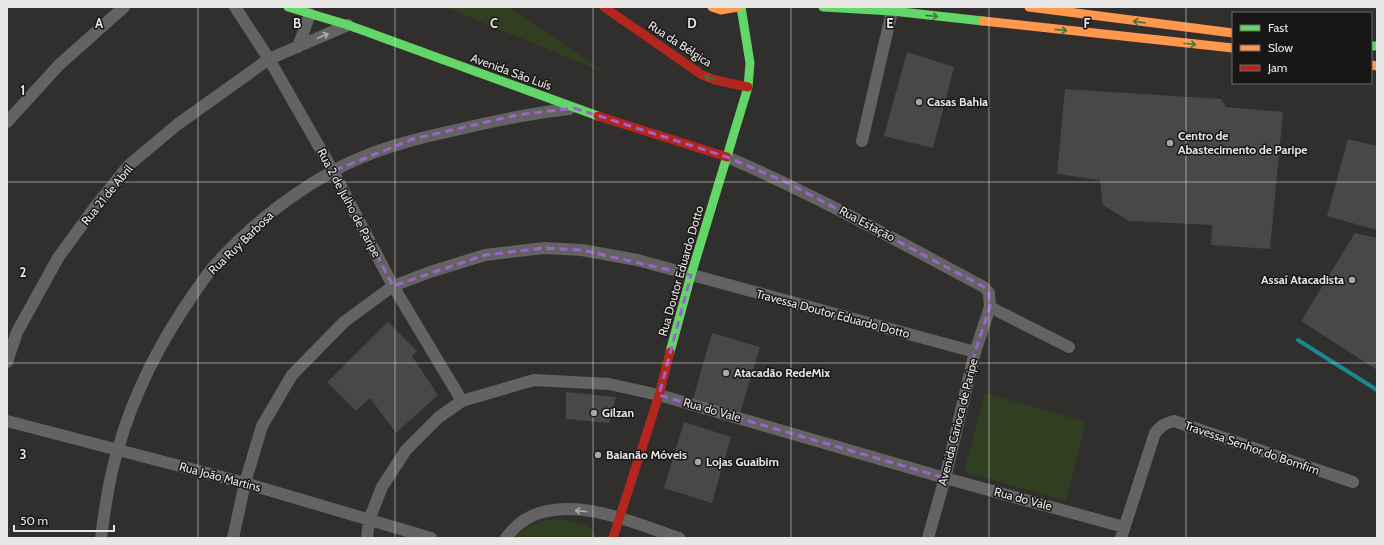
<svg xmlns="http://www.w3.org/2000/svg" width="1384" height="545" font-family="Cabin,sans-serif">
<rect width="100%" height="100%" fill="#312f2d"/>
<!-- green -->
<path fill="#313f21" d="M445,7H508L606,73Z
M985,393L1086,422L1066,501L964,472Z
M559,519C572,521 593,523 596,538H514C527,524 540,520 559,519Z"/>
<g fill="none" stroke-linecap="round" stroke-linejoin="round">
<!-- stream -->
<path stroke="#188990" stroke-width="4" d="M1298,340L1377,390"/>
</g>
<!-- building -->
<path fill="#484847" d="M907,52L954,67L933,148L884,136Z
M1065,89L1221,99L1226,107L1283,112L1270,249L1211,245L1212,225L1129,221L1103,205L1100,180L1057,174Z
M1348,139L1377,146V230L1327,216Z
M1355,233L1377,238V370L1301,321Z
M388,322L417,351L412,356L438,395L396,433L370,398L356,411L327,382Z
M712,333L760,347L740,413L693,399Z
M566,392L616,397L609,423L566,419Z
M684,422L731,437L712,503L664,488Z"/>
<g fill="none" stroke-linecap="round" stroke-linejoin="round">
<!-- street -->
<path stroke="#646363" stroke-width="12" d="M235,7L269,59L333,171L393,286L462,401
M298,47L310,14
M7,122L59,65L124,7
M862,141L892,11
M727,157C816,195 899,242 984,287L989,293L990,307L975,352L945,478L928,538
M990,307L1069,347
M7,362L17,332L58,258L95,207L129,165L178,124L269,59L348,25
M7,421L245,483L431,538
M101,538C105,508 109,478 118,449C134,392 163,337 197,289C203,281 209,271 216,264C249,227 290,195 333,171C371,150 414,139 456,130C494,121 531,113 569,109
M233,538L245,483L262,426L292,375L344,322L393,286L430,272L485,255L544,248L582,250L637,260L975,352
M367,538L369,520L382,487L406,450L439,417L462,401L534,380L609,384L659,395L945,478L1124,527
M506,538C545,482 628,521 679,538
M1121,538L1155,433C1161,426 1165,423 1174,421L1353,482"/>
<!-- fast -->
<path stroke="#63d668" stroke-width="9" d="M288,7L348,25L598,116
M823,7L892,11L983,21
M1371,46H1377
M670,352L691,275L748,87L750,63L741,7"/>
<!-- slow -->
<path stroke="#ff974d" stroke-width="9" d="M712,7L721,10L738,7
M1029,7L1233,33
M983,21L1233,48
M1371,65L1377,66"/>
<!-- jam -->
<path stroke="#b3261e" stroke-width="9" d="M604,7L702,75L715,80L748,87
M598,116L727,157
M613,538L659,395L670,352"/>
</g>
<!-- one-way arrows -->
<defs><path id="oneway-shaft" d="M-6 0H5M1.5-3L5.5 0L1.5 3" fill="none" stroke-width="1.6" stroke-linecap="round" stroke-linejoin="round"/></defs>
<g stroke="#3e763f">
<use href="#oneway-shaft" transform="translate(932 16) rotate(6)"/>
<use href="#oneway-shaft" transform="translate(1139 22) rotate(-172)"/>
<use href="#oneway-shaft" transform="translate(1061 30) rotate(6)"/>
<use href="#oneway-shaft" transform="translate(1190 44) rotate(6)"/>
<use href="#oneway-shaft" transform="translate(710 78) rotate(-161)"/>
</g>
<g stroke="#adacaa">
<use href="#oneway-shaft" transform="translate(323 36) rotate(-23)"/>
<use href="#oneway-shaft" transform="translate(581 511) rotate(-173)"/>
</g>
<!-- marked area -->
<path fill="none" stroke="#9c64ca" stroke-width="3" stroke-dasharray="8 5" stroke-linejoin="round" d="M574,108L727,157L788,183L984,287L989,293L990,307L975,352L945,478L659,395L691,275L582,250L544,248L485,255L393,286L333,171L413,139L517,115Z"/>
<!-- grid -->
<path fill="none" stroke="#e9e7e5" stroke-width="1" stroke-opacity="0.55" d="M198,7V538M395,7V538M593,7V538M791,7V538M989,7V538M1186,7V538M7,182H1377M7,363H1377"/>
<!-- markers -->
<g fill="#a9a7a5" stroke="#191716" stroke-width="1.5">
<circle cx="919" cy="102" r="4"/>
<circle cx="1170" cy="143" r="4"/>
<circle cx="1352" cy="280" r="4"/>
<circle cx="726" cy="373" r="4"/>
<circle cx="594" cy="413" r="4"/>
<circle cx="598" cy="455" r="4"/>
<circle cx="698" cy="462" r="4"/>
</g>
<g text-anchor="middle" stroke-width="3" stroke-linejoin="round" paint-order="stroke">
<!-- street labels -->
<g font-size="12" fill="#e9e7e5" stroke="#191716">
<text transform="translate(680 44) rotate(33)" y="4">Rua da Bélgica</text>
<text transform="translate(511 72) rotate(20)" y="4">Avenida São Luís</text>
<text transform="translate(107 195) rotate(-51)" y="4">Rua 21 de Abril</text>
<text transform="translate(349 203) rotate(62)" y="4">Rua 2 de Julho de Paripe</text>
<text transform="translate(867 224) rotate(28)" y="4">Rua Estação</text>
<text transform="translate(241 243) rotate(-44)" y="4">Rua Ruy Barbosa</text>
<text transform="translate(681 271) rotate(-74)" y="4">Rua Doutor Eduardo Dotto</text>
<text transform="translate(833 314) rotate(15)" y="4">Travessa Doutor Eduardo Dotto</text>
<text transform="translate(712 410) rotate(16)" y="4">Rua do Vale</text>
<text transform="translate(958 422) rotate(-76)" y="4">Avenida Carioca de Paripe</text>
<text transform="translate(1252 448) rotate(19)" y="4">Travessa Senhor do Bomfim</text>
<text transform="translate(220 477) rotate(15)" y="4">Rua João Martins</text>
<text transform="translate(1023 499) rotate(15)" y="4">Rua do Vale</text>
</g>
<!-- poi labels -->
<g font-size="12" font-weight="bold" fill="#e9e7e5" stroke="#191716" text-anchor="start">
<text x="927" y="106">Casas Bahia</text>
<text x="1178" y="140">Centro de<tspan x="1178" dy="14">Abastecimento de Paripe</tspan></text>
<text x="1344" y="284" text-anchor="end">Assaí Atacadista</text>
<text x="734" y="377">Atacadão RedeMix</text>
<text x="602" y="417">Gilzan</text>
<text x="606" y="459">Baianão Móveis</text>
<text x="706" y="466">Lojas Guaibim</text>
</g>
</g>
<g font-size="13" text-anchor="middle" font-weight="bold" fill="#e9e7e5" stroke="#191716" stroke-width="3" stroke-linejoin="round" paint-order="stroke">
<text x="99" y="28">A</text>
<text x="297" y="28">B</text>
<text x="494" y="28">C</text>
<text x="692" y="28">D</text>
<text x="890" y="28">E</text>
<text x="1087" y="28">F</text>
<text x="23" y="95">1</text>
<text x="23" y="277">2</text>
<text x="23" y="459">3</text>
</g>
<!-- border -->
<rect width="1384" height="545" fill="none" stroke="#e9e7e5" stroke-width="16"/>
<!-- legend -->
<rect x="1232" y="12" width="140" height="72" fill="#191716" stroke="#6c6a69"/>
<rect x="1240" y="25" width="20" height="6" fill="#63d668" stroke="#6c6a69"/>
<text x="1268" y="32" font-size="12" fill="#e9e7e5">Fast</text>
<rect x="1240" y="45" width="20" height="6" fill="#ff974d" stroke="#6c6a69"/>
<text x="1268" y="52" font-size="12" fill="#e9e7e5">Slow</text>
<rect x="1240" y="65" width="20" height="6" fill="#b3261e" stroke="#6c6a69"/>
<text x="1268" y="72" font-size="12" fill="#e9e7e5">Jam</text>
<!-- scale -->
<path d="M14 525v6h100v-6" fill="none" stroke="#e9e7e5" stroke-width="2"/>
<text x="20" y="525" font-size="12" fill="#e9e7e5" stroke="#191716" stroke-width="3" paint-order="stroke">50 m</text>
</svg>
